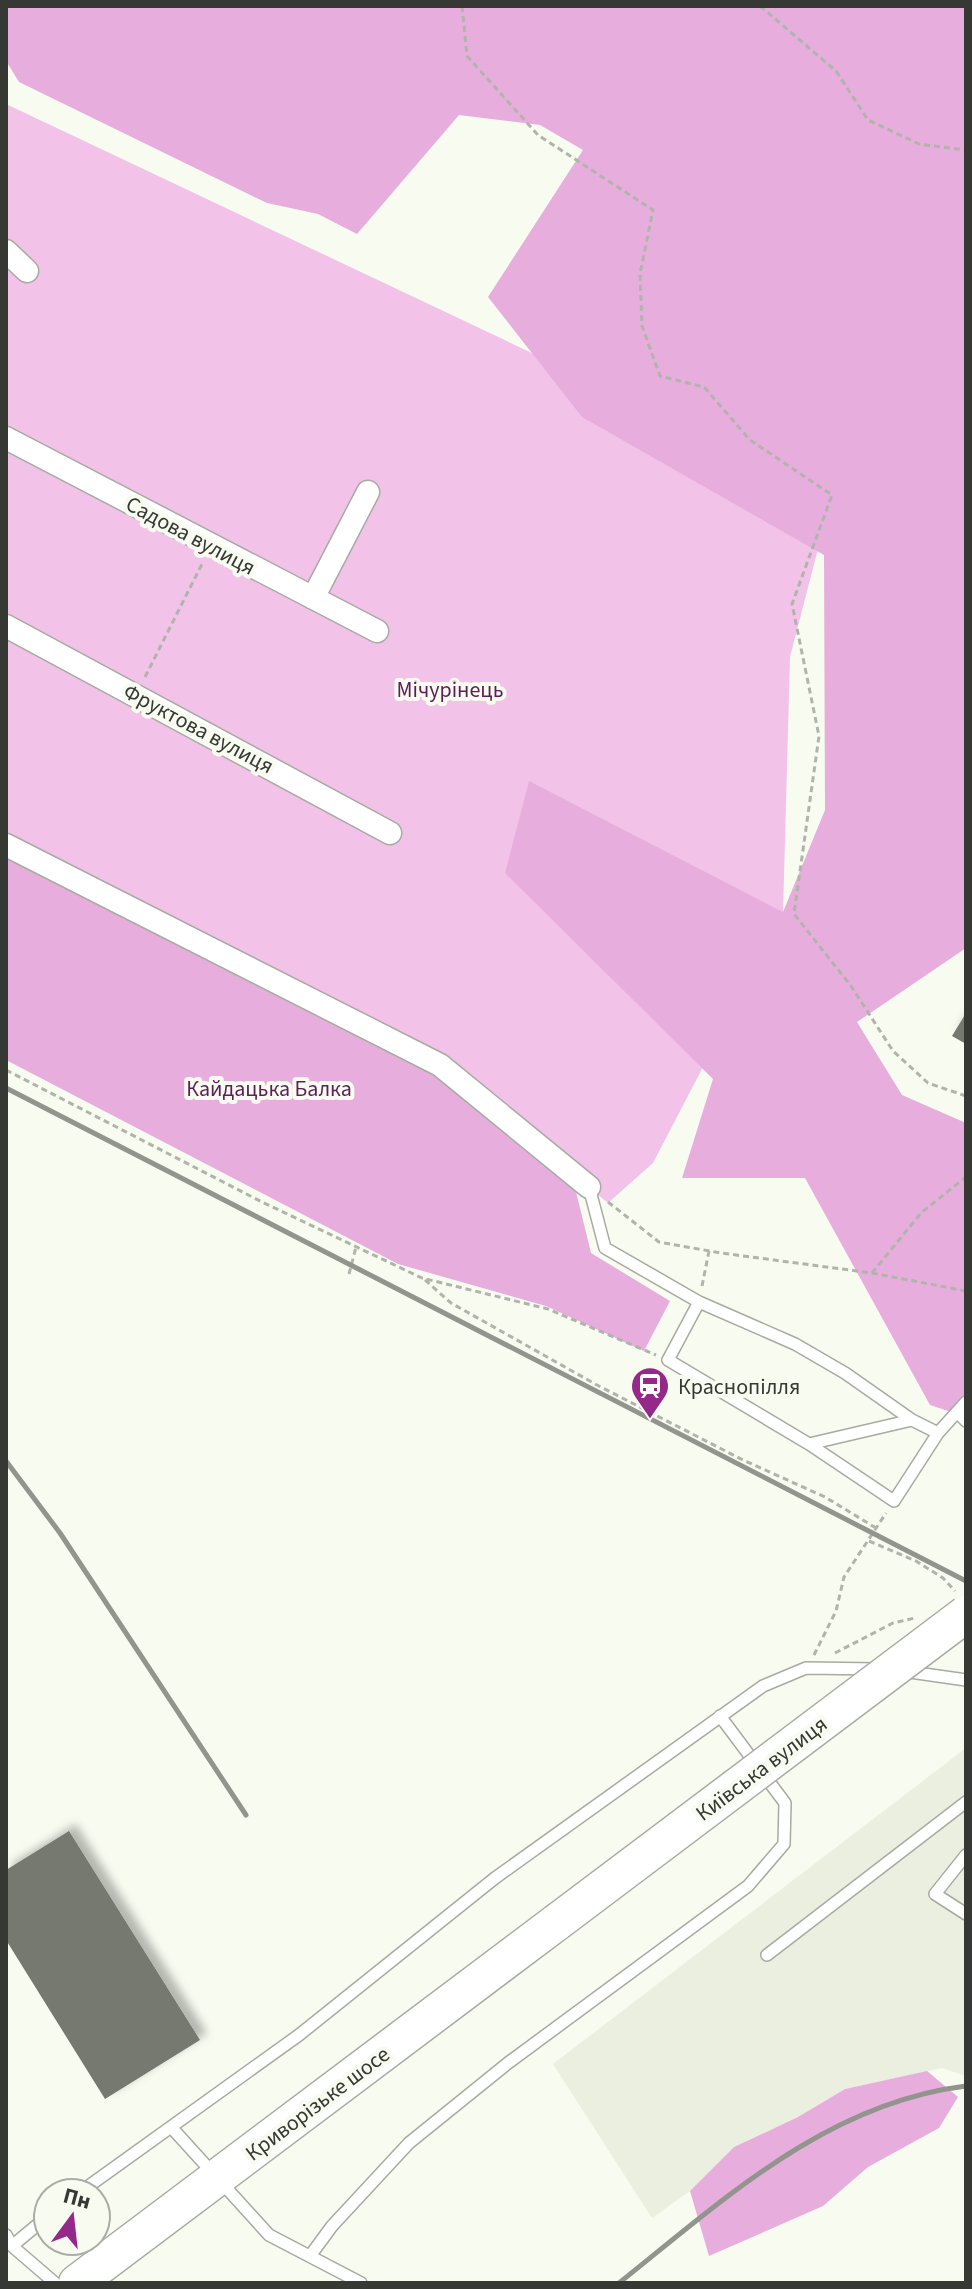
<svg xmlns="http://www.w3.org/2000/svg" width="972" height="2289" font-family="'Source Sans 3',sans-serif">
<defs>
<filter id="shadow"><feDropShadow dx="7" dy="-7" stdDeviation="4" flood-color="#0004"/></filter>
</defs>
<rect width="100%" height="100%" fill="#f7fbf0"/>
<!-- built -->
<path fill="#eaefdf" d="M966,1748V2076L942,2068L845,2089L798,2117L734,2147L690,2191L652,2218L553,2064Z"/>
<!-- green -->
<path fill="#f2c2e9" d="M6,104L832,495L790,657L783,913L653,1163L608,1203L444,1068L6,839Z"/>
<!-- forest -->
<path fill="#e7aedd" d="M6,6H966V948L857,1022L902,1095L966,1123V1417L930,1405L805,1178H682L713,1079L505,873L529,781L783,912L825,810L824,555L582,417L488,297L583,150L540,125L459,115L357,234L318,214L267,203L19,82L6,61Z
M6,848L466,1090L569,1163L591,1253L670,1301L644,1351L546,1306L398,1264L6,1060Z
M927,2071L958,2097L939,2128L868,2167L823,2206L709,2256L690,2191L734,2147L798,2117L845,2089Z"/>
<!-- building -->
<path fill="#767970" filter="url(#shadow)" d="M966,1013V1044L952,1036Z
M69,1831L200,2040L105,2099L6,1940V1870Z"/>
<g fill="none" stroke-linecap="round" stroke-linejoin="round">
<defs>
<path id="service" d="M589,1187L605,1248L699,1302L795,1344L845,1373L912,1420L938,1433L966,1402
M699,1302L668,1360L809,1444L894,1501L938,1433
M957,1412L966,1421
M809,1444L912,1420
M903,1671L966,1680
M966,1855L935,1894L966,1914
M767,1955L966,1802
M171,2127L269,2235L361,2283
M79,2193L299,2035L495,1878L763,1686L806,1668L878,1669
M6,2235L12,2246L55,2283
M12,2246L48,2216
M310,2256L332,2226L409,2143L508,2063L748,1886L784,1844L785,1803L720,1716"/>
<path id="minor" d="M6,251L27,271
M6,438L377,631
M313,598L368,492
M6,626L390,833
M6,845L440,1065L589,1187"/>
<path id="trunk" d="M77,2283L557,1922"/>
</defs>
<!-- service casing -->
<use href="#service" stroke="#a8aba1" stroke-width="14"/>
<!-- minor casing -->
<use href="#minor" stroke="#a8aba1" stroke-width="25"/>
<!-- trunk casing -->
<use href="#trunk" stroke="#a8aba1" stroke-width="39"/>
<!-- path -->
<path stroke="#b0b4ab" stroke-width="3" stroke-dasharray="6 4" stroke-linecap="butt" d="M462,6L467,56L538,135L653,210L640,274L642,326L660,376L704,387L750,440L832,495L792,604L819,736L794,914L851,986L893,1051L928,1083L966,1096
M760,6L836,71L868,120L919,144L966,150
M145,677L203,562
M6,1070L262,1202L422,1278L548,1309L656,1355
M608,1202L659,1242L721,1253L872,1273L966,1291
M872,1273L921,1213L966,1177
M349,1274L356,1247
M425,1280L451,1303L597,1385L743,1460L825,1497L876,1528
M702,1286L709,1251
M869,1541L916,1561L943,1578L955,1591
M835,1653L893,1623L915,1618
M814,1655L836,1611L844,1577L886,1513"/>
<!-- service -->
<use href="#service" stroke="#fff" stroke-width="11"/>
<!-- minor -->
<use href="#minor" stroke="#fff" stroke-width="22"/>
<!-- trunk -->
<use href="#trunk" stroke="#fff" stroke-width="36"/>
<!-- rail -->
<path stroke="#92958d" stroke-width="5" d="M6,1088L966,1581
M6,1461L60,1533L246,1815
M619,2283C723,2200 827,2103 966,2086"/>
<defs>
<path id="trunk-bridge" d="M557,1922L966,1614"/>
</defs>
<!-- trunk-bridge casing -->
<use href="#trunk-bridge" stroke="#a8aba1" stroke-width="39" stroke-linecap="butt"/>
<!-- trunk-bridge -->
<use href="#trunk-bridge" stroke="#fff" stroke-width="36"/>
</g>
<!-- icons -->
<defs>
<symbol id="station-pin" viewBox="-11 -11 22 30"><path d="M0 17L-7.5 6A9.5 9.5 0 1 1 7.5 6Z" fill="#95298a" stroke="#f7fbf0"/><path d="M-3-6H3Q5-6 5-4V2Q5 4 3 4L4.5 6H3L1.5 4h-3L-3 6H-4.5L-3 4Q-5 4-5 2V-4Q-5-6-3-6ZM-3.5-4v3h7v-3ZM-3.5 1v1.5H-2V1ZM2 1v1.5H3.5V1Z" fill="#fff"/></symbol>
</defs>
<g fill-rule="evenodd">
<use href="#station-pin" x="628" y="1364" width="44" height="60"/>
</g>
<g text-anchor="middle" stroke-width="8" stroke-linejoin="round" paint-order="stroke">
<!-- street labels -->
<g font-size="22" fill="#363834" stroke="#f7fbf0">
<text transform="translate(191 535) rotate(28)" y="8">Садова вулиця</text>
<text transform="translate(199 728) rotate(28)" y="8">Фруктова вулиця</text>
<text transform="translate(761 1768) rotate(-37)" y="8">Київська вулиця</text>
<text transform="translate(317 2103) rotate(-37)" y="8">Криворізьке шосе</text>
</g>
<!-- park labels -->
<g font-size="22" fill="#5e1e57" stroke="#f7fbf0">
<text x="450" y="697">Мічурінець</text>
<text x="269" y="1096">Кайдацька Балка</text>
</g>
<!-- poi labels -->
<g font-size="22" fill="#363834" stroke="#f7fbf0" text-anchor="start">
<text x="678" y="1394">Краснопілля</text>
</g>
</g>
<!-- border -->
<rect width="972" height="2289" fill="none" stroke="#363834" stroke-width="16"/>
<!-- north arrow -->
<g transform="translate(72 2217) rotate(15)"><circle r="38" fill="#f7fbf0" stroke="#aaada5" stroke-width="2"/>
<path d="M0-6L14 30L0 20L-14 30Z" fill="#95298a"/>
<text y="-12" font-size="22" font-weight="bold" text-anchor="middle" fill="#363834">Пн</text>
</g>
</svg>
